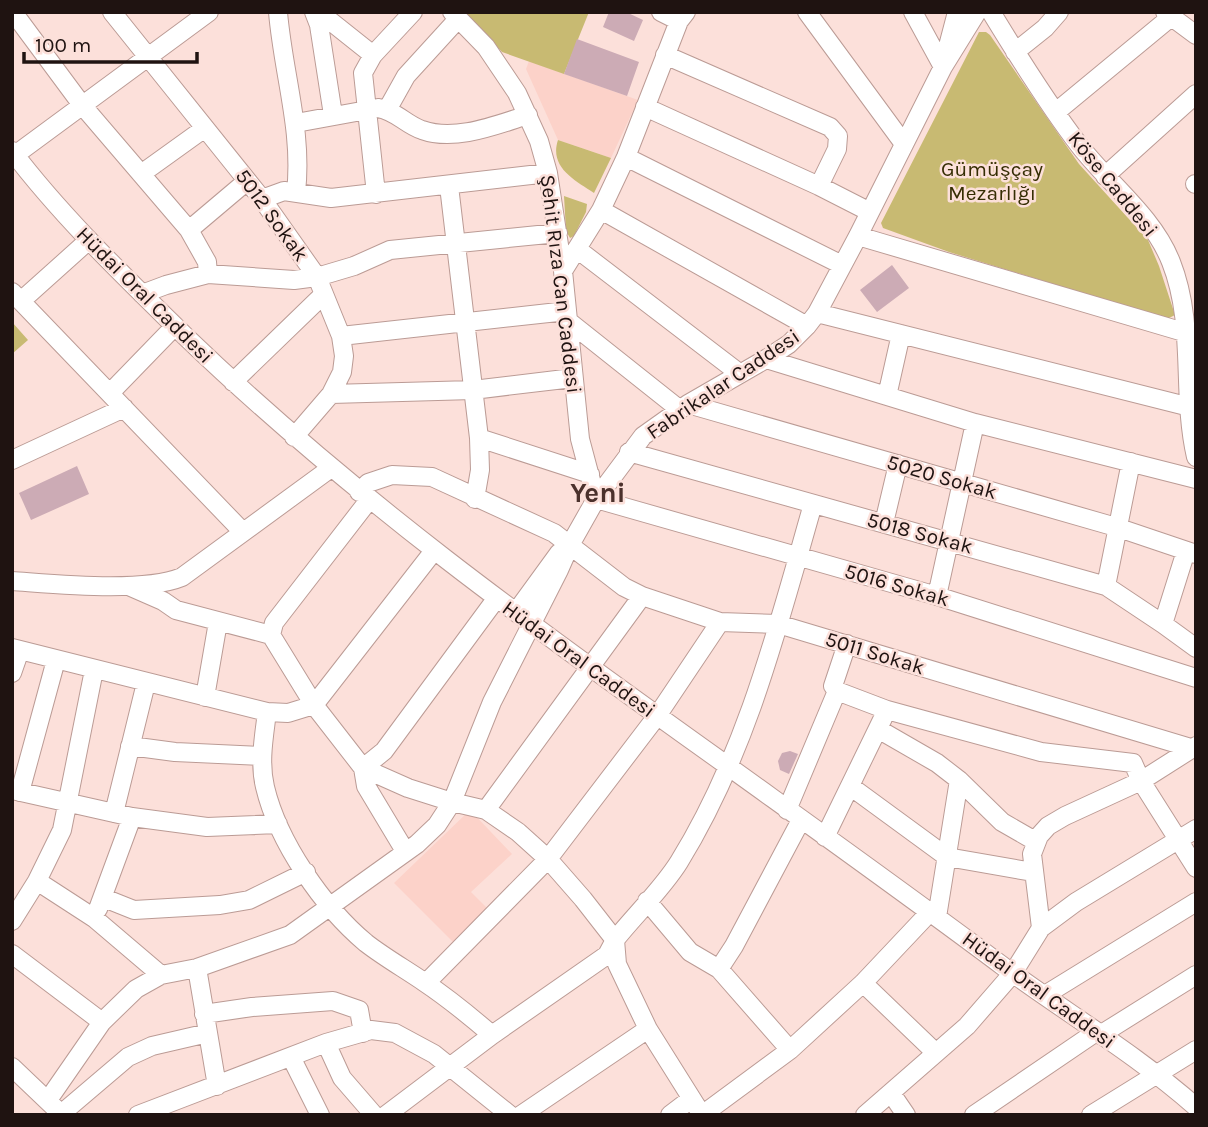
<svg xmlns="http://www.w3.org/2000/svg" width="1208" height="1127" font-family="Karla,sans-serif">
<rect width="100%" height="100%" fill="#fce0da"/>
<!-- built -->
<path fill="#fcd2c9" d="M529,61L638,100L611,158L558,140L526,69Z
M470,810L512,854L471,892L489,910L455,944L394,883Z"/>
<!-- green -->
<path fill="#c8ba72" d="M465,12H589L564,74L502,52Z
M979,32H986L990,35L1079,164L1148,240L1159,266L1175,315L1167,319L949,252L883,228L881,223Z
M558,140L611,158L594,193C574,180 549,167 558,140Z
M564,196L587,204L586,212L574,236L570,238L566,231Z
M12,322L28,340L12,354Z"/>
<!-- building -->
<path fill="#ccabb5" d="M609,12H626L643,20L634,41L603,27Z
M577,39L639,62L627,96L564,74Z
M892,265L909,288L877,312L860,290Z
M77,466L89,494L31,520L19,493Z
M790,751L798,754L789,774L780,770L778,761L782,753Z"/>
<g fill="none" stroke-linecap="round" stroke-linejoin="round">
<defs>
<path id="minor" d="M13,12L82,105L189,230L207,262L208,274
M112,12L262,199L317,277L341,336L344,356L342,372L331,394L294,437
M278,12C283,73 303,131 296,192
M314,12L319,25L333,115
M319,12L373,55
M452,12L486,47L517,93L539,141L548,173L563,271L580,439L596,499L937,596L1196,678
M661,12L679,21
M807,12L904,144
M913,12L943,67
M991,12C1019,58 1047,103 1079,145C1109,184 1153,216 1171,262C1196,325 1181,392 1196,457
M1165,12L1196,35
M947,50L957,12
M1015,52L1045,28L1059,12
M665,55L830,127L838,136L837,149L819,186
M645,107L819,186L870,212
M387,110L406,76L458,19
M1056,112L1171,17
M296,123L378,108C395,110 406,125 422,130C455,142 496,125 528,115
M12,151C63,218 125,277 185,336C352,497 536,629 725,764C818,831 912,898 1004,967C1068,1014 1136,1054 1196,1107
M15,155L209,12
M626,157L842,265
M141,174L205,128
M1105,176L1196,94
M1195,184H1196
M449,186L479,438L480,470L475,499
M376,194L363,73L373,55L413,12
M262,199L284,191L331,198L548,173
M601,210L807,326
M189,230L247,181
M858,236L1187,333
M577,249L739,373
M563,271L601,210L626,157L679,21L686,12
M12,292L242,531
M142,294L166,285L208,274L294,280L317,277L354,266L390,250L558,233
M21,301L89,240
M817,313L1190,407
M567,320L679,409
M341,336L567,311
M766,359L975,423L1196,479
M233,382L324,294
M110,393L175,326
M331,394L473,390L573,378
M887,396L901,334
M688,404L1116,527L1196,554
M479,438L590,474
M629,452L1106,586L1163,624L1196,648
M12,460L124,408
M359,492L368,483L392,475L432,477L554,533L624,587L642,596L720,622L778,624L1191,748
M884,523L898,464
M12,581C56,584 143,593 182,577L331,468
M1106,586L1131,462
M131,587L163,601L176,610L271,635L274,623L369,500
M937,596L975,423
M516,612L559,553
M1163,624L1186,551
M271,635L314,705L363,768L408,788L452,802L486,810L518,832L548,859L583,899L615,940L617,964L648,1029L702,1115L790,1050L863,983L930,912
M12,648L267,712L288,713L314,705L433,552
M12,673L20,650
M837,691L887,710L1041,752L1133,763L1141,781L1196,868
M205,697L218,622
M267,712C264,737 259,762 265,787C278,842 323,907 366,943C384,957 405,969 424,982C448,998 470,1016 492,1035
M878,729L937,763L959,780L1002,822L1035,841
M130,746L175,752L261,756
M850,786L947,857L1033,872
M12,790L132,817L207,827L278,824
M20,792L56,660
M486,810L642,596
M787,810L837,691L833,686L847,644
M114,813L146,683
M825,837L883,718
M405,851L366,786L363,768L384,751L496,599
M37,881L94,918L161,975
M104,898L134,910L220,905L249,900L306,872
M647,901L690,952L719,969L790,1050
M98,909L132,817
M937,917L959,780
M12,921L37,881L62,830L94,670
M1041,928L1076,902L1196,829
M12,954L102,1022
M197,968L217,1086
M719,969L734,946L801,820
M426,983L548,859L657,716L720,622
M863,983L936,1053
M1045,995L1196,902
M204,1014L252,1007L333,1001L359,1010L363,1033
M1100,1035L1196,975
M326,1043L342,1078L374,1115
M291,1057L320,1115
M12,1067L55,1108
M891,1093L906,1115
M48,1100L102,1022L136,989L161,975L197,968L290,935L417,844L437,825L452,802L492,702L559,570L570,545L596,499L643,436L688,404L766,359L789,344L807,326L817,313L858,236L943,67L977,12
M61,1114L128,1057L152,1046L208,1033
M138,1115L326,1043L371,1030L395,1033L434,1054L510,1115
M386,1115L492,1035L607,955L615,940C634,916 663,888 679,862C747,752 778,626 813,504
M521,1115L648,1029
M670,1115L691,1099
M865,1115L967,1026L1013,973L1041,928L1032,854L1039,836L1048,826L1065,816L1141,781L1196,746
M974,1115L1096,1032
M1091,1115L1196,1050"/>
</defs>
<!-- minor casing -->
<use href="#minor" stroke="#bb9b95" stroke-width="20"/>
<!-- minor -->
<use href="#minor" stroke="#fff" stroke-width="18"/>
</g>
<g text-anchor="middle" stroke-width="5" stroke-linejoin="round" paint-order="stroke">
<!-- park labels -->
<g font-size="21" fill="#352d03" stroke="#fce0da">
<text x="992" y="176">Gümüşçay<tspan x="992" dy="24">Mezarlığı</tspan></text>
</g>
<!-- street labels -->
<g font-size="21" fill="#1f1311" stroke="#fce0da">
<text transform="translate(1113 184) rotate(51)" y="7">Köse Caddesi</text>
<text transform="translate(272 215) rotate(54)" y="7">5012 Sokak</text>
<text transform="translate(561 284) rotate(83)" y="7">Şehit Rıza Can Caddesi</text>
<text transform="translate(145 295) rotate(45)" y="7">Hüdai Oral Caddesi</text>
<text transform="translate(723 384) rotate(-34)" y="7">Fabrikalar Caddesi</text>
<text transform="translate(942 477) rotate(16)" y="7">5020 Sokak</text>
<text transform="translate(920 533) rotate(15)" y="7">5018 Sokak</text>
<text transform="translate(897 585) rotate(16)" y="7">5016 Sokak</text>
<text transform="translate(875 653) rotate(17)" y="7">5011 Sokak</text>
<text transform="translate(579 659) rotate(36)" y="7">Hüdai Oral Caddesi</text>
<text transform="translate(1039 990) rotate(36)" y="7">Hüdai Oral Caddesi</text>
</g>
<!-- district labels -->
<g font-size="28" font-weight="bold" fill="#4b312c" stroke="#fce0da">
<text x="598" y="502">Yeni</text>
</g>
</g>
<!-- border -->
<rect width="1208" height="1127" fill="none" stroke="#1f1311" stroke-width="28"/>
<!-- scale -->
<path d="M24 52v10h173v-10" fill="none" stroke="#1f1311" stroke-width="3.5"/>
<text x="35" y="52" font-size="21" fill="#1f1311" stroke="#fce0da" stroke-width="5" paint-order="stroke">100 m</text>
</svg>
